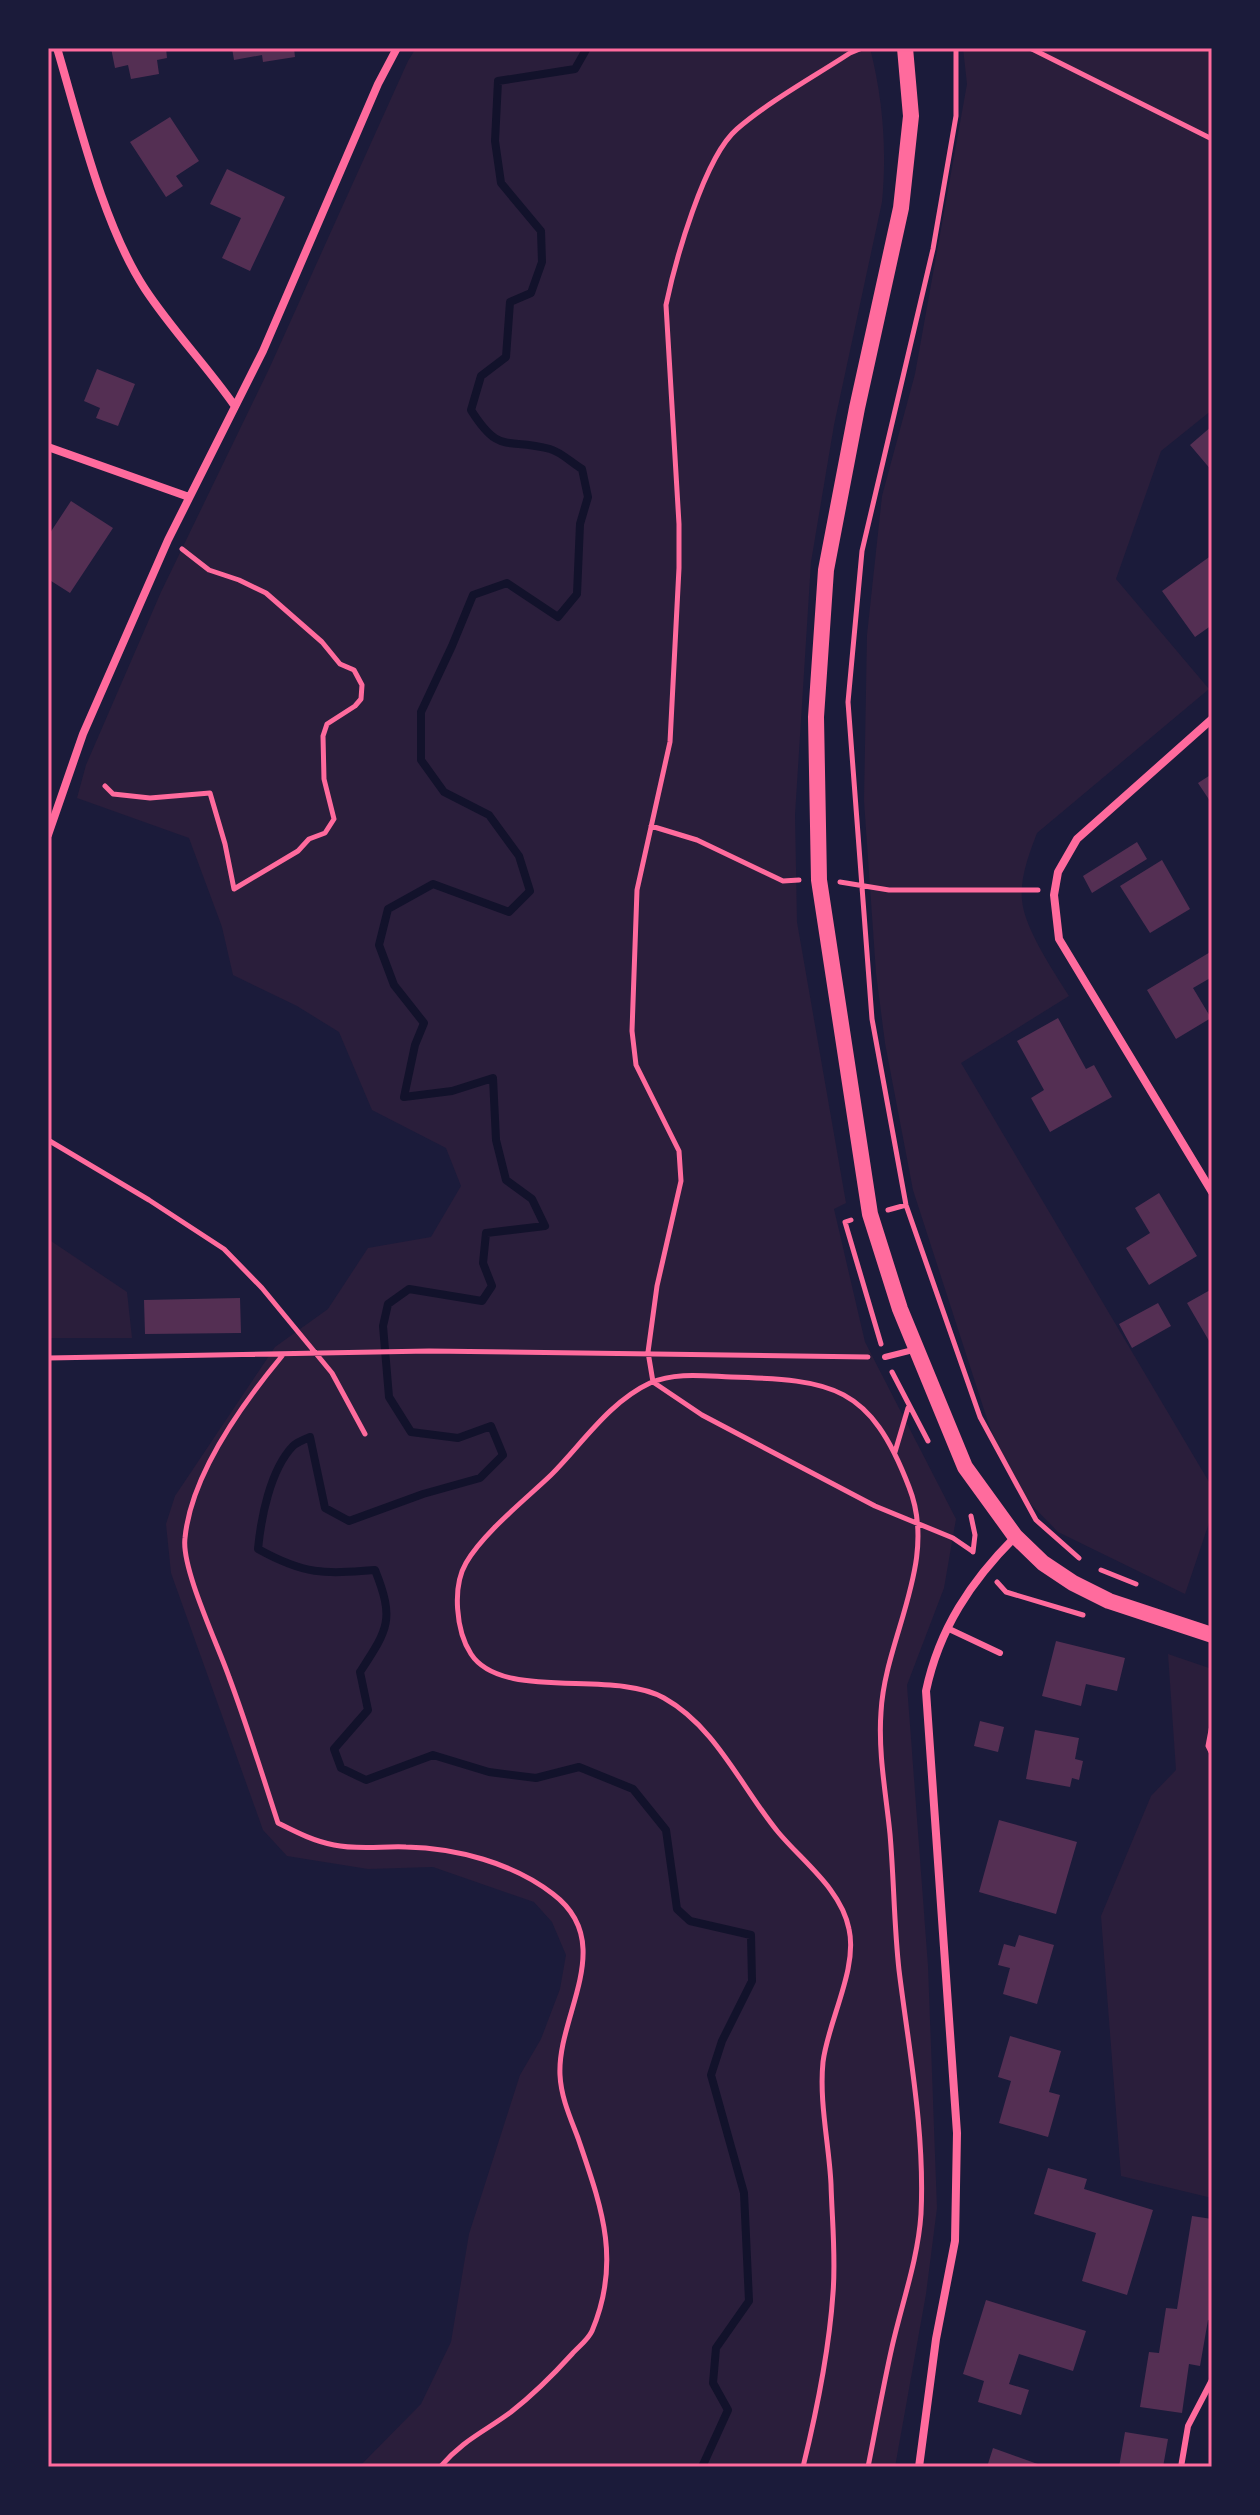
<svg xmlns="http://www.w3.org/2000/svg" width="1260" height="2515" font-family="Spectral,serif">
<rect width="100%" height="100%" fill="#1b1b3a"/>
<!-- green -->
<path fill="#2a1e3b" d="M416,48H870C883,99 887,150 882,202L834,425L811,562L795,815L797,922L846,1203L834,1209L865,1342L956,1519L944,1588L907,1685L928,1966L937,2208L926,2294L895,2467H359L421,2404L451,2342L469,2234L520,2075L541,2039L560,1989L566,1955L552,1922L534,1902L433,1867L368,1869L287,1856L263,1830L171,1573L166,1524L175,1496L275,1347L328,1309L368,1248L431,1237L461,1186L446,1148L372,1110L339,1032L297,1006L233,975L222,927L189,838L77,798L86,765L161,592L269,369L408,61Z
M963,48H1212V410L1161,451L1116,579L1209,689L1037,833C1029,854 1020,877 1022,900C1024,928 1054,972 1069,996L961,1063L1212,1487V1514L1185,1594L1058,1532L1014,1487L989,1425L913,1190L885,1043L876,973L864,801L867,635L882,496L915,374L967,84Z
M48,1239L127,1292L132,1338H48Z
M1168,1654L1212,1669V2198L1121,2176L1101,1916L1151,1796L1176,1770Z"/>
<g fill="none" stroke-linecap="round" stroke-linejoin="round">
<!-- stream -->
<path stroke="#12122b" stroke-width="8" d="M587,48L575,69L498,81L495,141L501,183L541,231L542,262L531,293L510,302L506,357L481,376L471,410C500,456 506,437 550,449C561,452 572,463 582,469L588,497L580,524L577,594L558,617L507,583L473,595L452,646L421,712V760L444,792L489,815L519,856L530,891L509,912L433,884L388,909L379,945L394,985L424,1023L415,1045L404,1097L452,1091L493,1078L496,1140L506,1180L532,1199L545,1226L486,1233L483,1263L492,1286L482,1301L409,1289L388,1304L383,1326L389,1397L411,1432L458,1438L491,1426L503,1455L480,1478L423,1494L349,1521L325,1508L310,1437C305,1439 297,1442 293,1446C270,1470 261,1518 258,1549C305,1575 323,1574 375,1570C395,1620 388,1629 360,1672L368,1710L334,1749L341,1768L366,1780L433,1755L489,1772L536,1778L579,1767L633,1789L666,1830L677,1909L690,1921L751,1935L752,1981L722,2041L711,2075L744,2193L749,2301L716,2348L713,2383L728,2410L702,2467"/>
</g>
<!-- building -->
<path fill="#542f53" d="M111,48H166L167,58L157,60L159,74L131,79L128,65L115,68Z
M232,48H294L295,57L263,62L262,55L234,60Z
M170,117L199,161L176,176L183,186L166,197L130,142Z
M227,169L285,197L250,271L222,258L241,218L210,204Z
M97,369L135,384L118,426L96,418L100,408L84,401Z
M1212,426V471L1190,445Z
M71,501L113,528L70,593L48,579V536Z
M1212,555V625L1195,637L1162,591Z
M1212,774V804L1198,783Z
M1137,842L1147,859L1092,893L1083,876Z
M1162,860L1190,909L1150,933L1120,886Z
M1212,951V977L1193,988L1211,1018L1176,1039L1147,990Z
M1058,1018L1086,1069L1094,1065L1112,1097L1050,1132L1031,1098L1044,1090L1017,1041Z
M1159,1193L1197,1256L1149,1285L1126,1248L1150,1233L1135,1208Z
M1212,1289V1346L1187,1303Z
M240,1298L241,1333L145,1334L144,1300Z
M1158,1303L1171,1326L1132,1348L1119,1324Z
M1056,1641L1125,1658L1117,1691L1086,1684L1081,1706L1042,1696Z
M980,1721L1004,1727L998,1752L974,1746Z
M1035,1730L1079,1738L1075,1759L1083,1761L1079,1780L1072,1778L1070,1787L1026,1779Z
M999,1820L1077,1842L1056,1914L979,1892Z
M1019,1935L1054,1945L1037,2004L1003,1994L1010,1968L998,1965L1004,1944L1015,1947Z
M1010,2036L1061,2051L1049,2092L1060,2095L1048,2137L999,2123L1011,2081L998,2077Z
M1048,2168L1087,2179L1084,2189L1153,2210L1127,2295L1082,2281L1096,2233L1034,2214Z
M1192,2216L1212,2219V2321L1208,2320L1200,2366L1189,2364L1182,2413L1140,2407L1149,2352L1159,2353L1166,2308L1177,2309Z
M986,2300L1086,2331L1073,2371L1019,2354L1009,2384L1029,2390L1021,2415L978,2402L984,2381L963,2374Z
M1125,2432L1168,2439L1163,2467H1119Z
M993,2448L1046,2467H987Z"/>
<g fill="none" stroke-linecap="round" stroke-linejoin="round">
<!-- path -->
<path stroke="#ff6b9d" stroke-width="5" d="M862,48L850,53C815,76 768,102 737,129C704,157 675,262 666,305L679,524V568L670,742L637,890L632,1031L636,1065L679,1151L681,1181L657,1286L648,1352L653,1382L702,1415L875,1506L953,1538L972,1551
M956,48V116L933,249L862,551L848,702L872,1019L906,1205L980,1417L1036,1520L1079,1558
M1030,48L1212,139
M105,786L113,794L150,798L210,793L225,844L234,889L298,851L309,839L325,833L334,819L324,779L323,736L327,724L355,706L361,699L362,685L354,670L340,664L322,642L266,593L239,580L209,570L182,549
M651,826L697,840L783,881L799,880
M840,882L889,890H1038
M48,1140L149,1200L224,1249L262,1288L332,1373L365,1434
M888,1210L906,1205
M851,1220L845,1222L881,1344
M282,1356C243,1403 191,1475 185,1538C181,1568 218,1645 229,1677C247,1725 262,1774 278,1823C296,1832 313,1841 334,1845C357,1850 383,1846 406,1847C456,1848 513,1863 553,1894C618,1943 557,2015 560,2075C561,2097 570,2117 578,2138C601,2206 622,2260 592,2331C588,2340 578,2347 572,2354C553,2375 534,2394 511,2412C484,2432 463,2440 440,2467
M48,1358L429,1351L868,1357
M892,1372L928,1441
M895,1452L908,1408
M971,1516L975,1535L973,1552
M1101,1570L1136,1584
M997,1582L1006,1592L1083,1615
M1212,1725L1208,1746L1212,1754
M803,2467C817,2410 829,2352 833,2293C836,2257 832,2220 831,2184C829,2144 819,2102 823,2062C828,2021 858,1969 849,1929C841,1889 803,1862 778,1832C741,1787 716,1727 664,1698C614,1669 502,1702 471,1654C456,1631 452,1587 466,1563C483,1533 526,1499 551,1475C582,1444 609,1402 650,1383C676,1372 704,1376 731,1377C833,1380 870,1385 909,1487C939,1562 885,1637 881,1712C878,1753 886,1794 890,1834C894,1880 894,1925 899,1970C909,2051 925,2132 921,2214C918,2259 902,2303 892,2347C883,2387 876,2427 868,2467"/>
<!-- service -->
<path stroke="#ff6b9d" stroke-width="6" d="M885,1357L913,1350
M947,1628L1000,1653
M1181,2467L1188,2426L1212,2380"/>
<!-- minor -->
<path stroke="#ff6b9d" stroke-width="8" d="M57,48C79,122 103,225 145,289C172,330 206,365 234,405
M48,447L189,497
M1212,719L1077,839L1058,872L1054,895L1059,939L1212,1192
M48,835L83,734L168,540L263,351L378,84L397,48
M919,2467L936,2339L955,2241L957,2133L926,1691C939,1629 971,1581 1015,1537"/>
<!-- secondary -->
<path stroke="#ff6b9d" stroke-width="16" d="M905,48L911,116L901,208L857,408L826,570L816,717L819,880L870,1214L900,1309L965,1467L1015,1536L1043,1563L1073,1583L1109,1601L1212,1635"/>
</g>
<!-- border -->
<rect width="1260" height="2515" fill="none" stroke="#1b1b3a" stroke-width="100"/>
<rect x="50" y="50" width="1160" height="2415" fill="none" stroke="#ff6b9d" stroke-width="3"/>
</svg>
